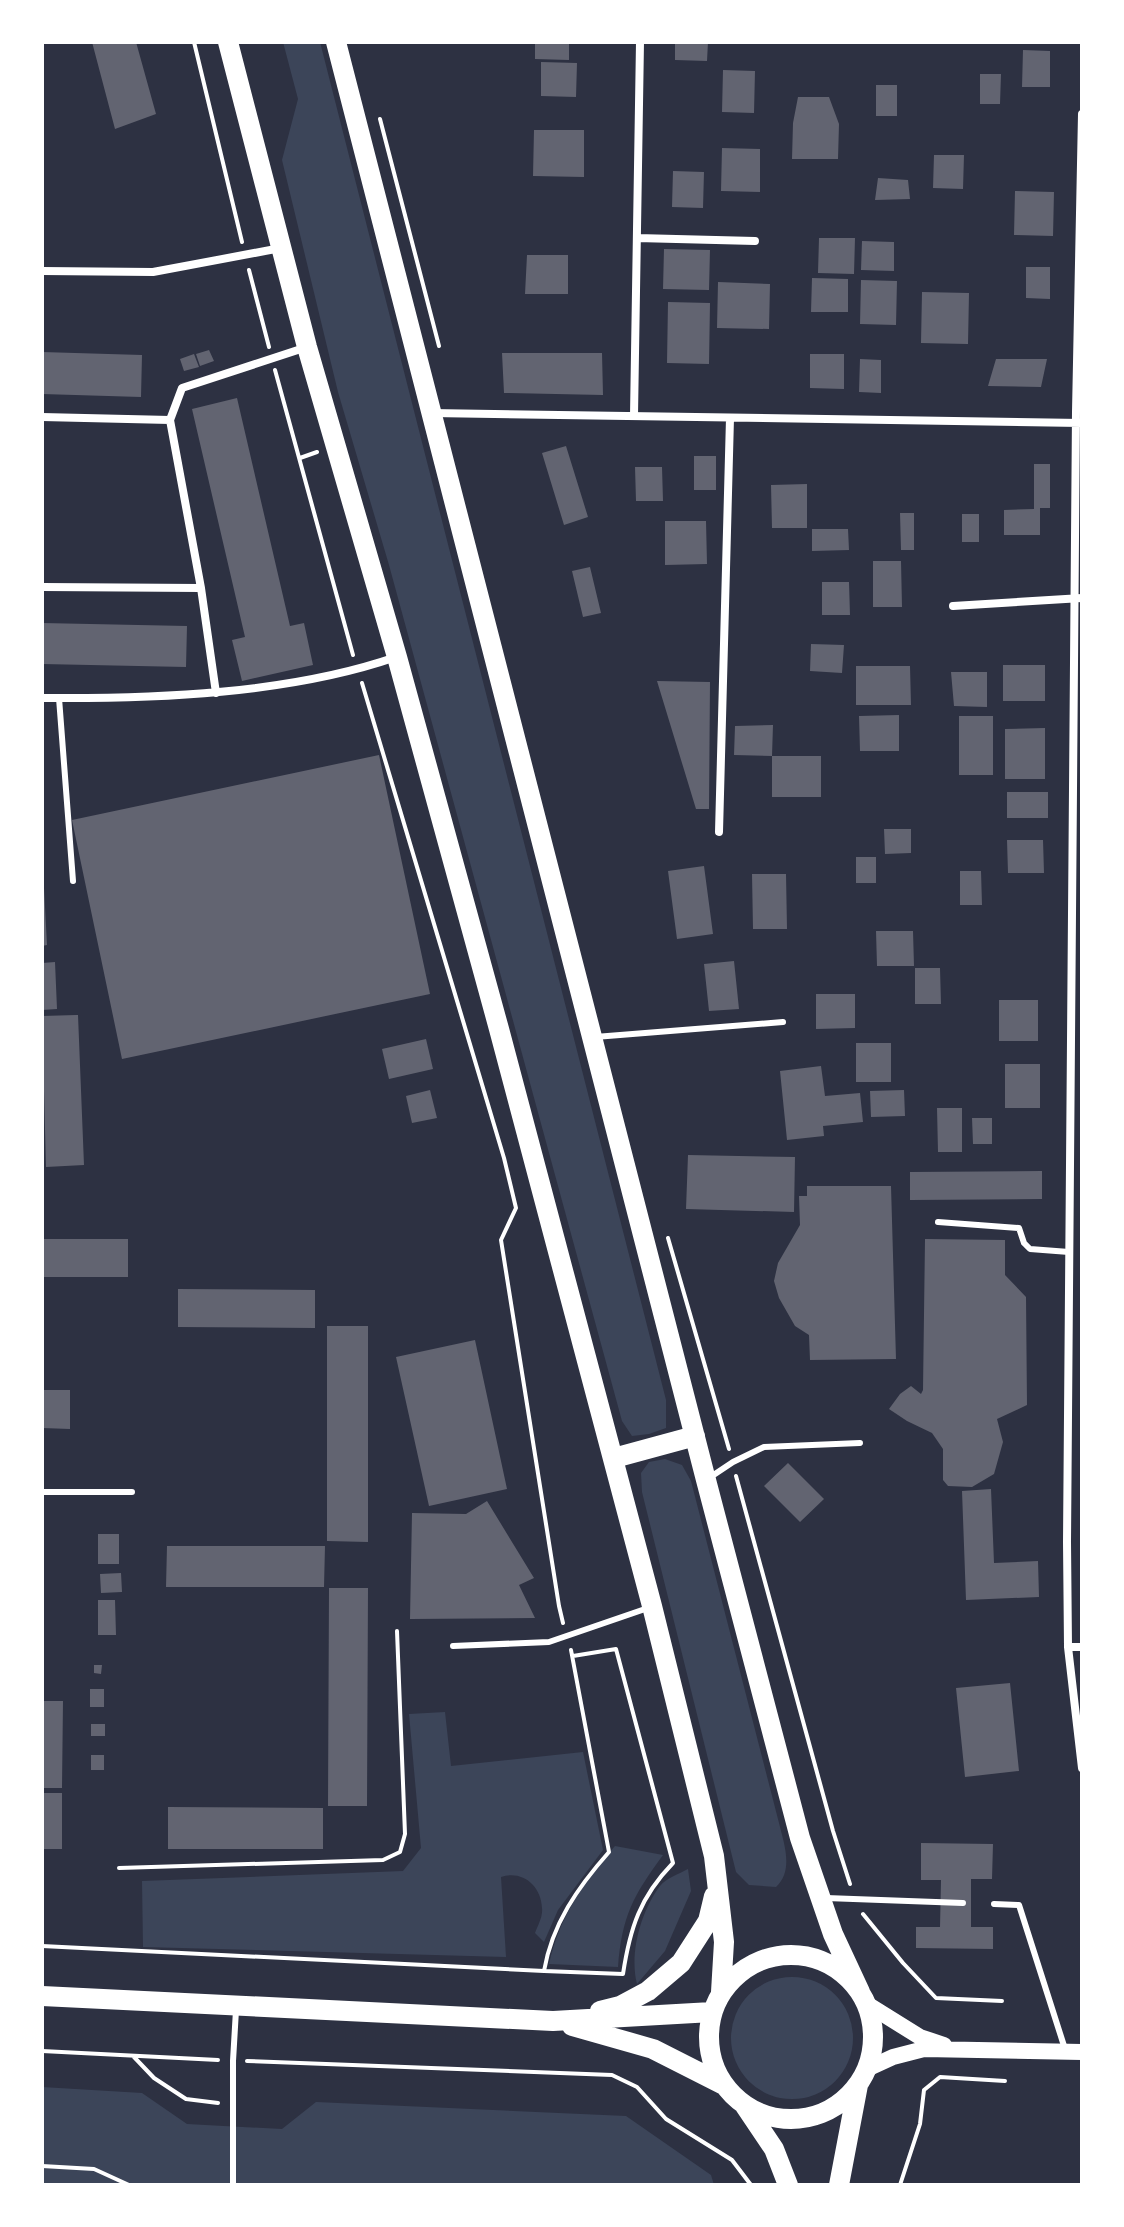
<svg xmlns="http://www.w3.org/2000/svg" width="1124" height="2227" font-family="Overpass,sans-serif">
<rect width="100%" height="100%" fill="#2d3142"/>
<!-- green -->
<path fill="#3c4559" d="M283,42H320L666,1400V1428L649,1434L632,1436L622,1421L389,565L338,392L282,160L298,99Z
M665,1459L682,1465L691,1481L779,1823C784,1844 794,1870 776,1887L749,1885L736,1872L642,1492L641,1473L649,1462Z
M445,1712L451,1766L583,1752L603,1850L558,1910L544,1942L535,1933C538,1925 543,1917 542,1908C541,1885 522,1870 501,1877L506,1957L143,1947L142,1881L403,1871L421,1848L409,1714Z
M615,1846L663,1855C633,1896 622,1916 618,1967L549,1964C559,1918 584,1881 615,1846Z
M688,1869L691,1891L665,1951L637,1984C629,1953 641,1911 660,1886C666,1878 679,1874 688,1869Z
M731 2038a61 61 0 1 1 122 0a61 61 0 1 1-122 0Z
M42,2087L142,2093L187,2124L282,2129L316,2102L626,2116L711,2175L714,2185H42Z"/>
<!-- building -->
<path fill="#626471" d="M92,42H136L156,114L115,129Z
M535,42H569V60L535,59Z
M675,42H708L707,61L675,60Z
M1023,50L1050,51V87H1022Z
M541,62L577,63L576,97L541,96Z
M723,70L755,71L754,113L722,112Z
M980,74H1001L1000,104H980Z
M876,85H897V116H876Z
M798,97H829L839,124L838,159H792L793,123Z
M534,130H584V177L533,176Z
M722,148L760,149V192L721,191Z
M934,155H964L963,189L933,188Z
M673,171L704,172L703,208L672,207Z
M878,178L908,180L910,199L875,200Z
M1015,191L1054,192L1053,236L1014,235Z
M819,238H855L854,274L818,273Z
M862,241L894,242V271L861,270Z
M664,249L710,250L709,290L663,289Z
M527,255H568V294H525Z
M1026,267H1050V299L1026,298Z
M812,278L848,279V312H811Z
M861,280L897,281L896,325L860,324Z
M718,282L770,284L769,329L717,328Z
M922,292L969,293L968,344L921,343Z
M668,302L710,303L709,364L667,363Z
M209,350L214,361L200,366L196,354Z
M42,352L142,355L141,397L42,394Z
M502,353H602L603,395L504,393Z
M194,354L199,367L184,371L180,359Z
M810,354H844V389L810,388Z
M860,359L881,360V393L859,392Z
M996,359H1047L1041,387L988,386Z
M237,398L290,626L304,623L313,665L242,681L232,640L245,637L192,409Z
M566,446L588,517L564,525L542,453Z
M694,456H716V490H694Z
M1034,464H1050V508H1040V535H1004V510L1034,509Z
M635,467H662L663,501H636Z
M807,484V528H772L771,485Z
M900,513H914V550H901Z
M962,514H979V542H962Z
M665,521H706L707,564L665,565Z
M812,529H848L849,550L812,551Z
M873,561H901L902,607H873Z
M590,567L601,613L583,617L572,571Z
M822,582H849L850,615H822Z
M42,623L187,626L186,667L42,664Z
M811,644L844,645L842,673L810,671Z
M1003,665H1045V701H1003Z
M856,666H910L911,705H856Z
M951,672H987V707L954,706Z
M657,681L710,682L709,809H696Z
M899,715V751H860L859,716Z
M959,716H993V775H959Z
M773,725L772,756H821V797H772V756L734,755L735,726Z
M1045,728V779H1005V729Z
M379,755L430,994L122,1059L72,820Z
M1007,792H1048V818H1007Z
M884,829H911V853L885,854Z
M1007,840H1043L1044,873H1008Z
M856,857H876V883H856Z
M704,866L713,934L677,939L668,871Z
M960,871H981L982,905H960Z
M752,874H786L787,929H753Z
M42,888H44L47,945L42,946Z
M876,931H913L914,966H877Z
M734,961L739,1009L709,1011L704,964Z
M55,962L57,1009L42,1010V963Z
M915,968H940L941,1004H915Z
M816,994H855V1028L816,1029Z
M999,1000H1038V1041H999Z
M76,1015H78L84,1165L46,1167L42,1016Z
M426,1039L433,1069L389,1079L382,1049Z
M856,1043H891V1082H856Z
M1005,1064H1040V1108H1005Z
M821,1066L825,1096L860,1093L863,1122L823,1126L824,1136L787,1140L780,1071Z
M430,1090L437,1118L412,1123L406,1096Z
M904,1090L905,1116L871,1117L870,1091Z
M937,1108H962V1152H938Z
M972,1118H992V1144H973Z
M688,1155L795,1157L794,1212L686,1209Z
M1042,1171V1199L910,1200V1172Z
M807,1186H891L896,1359L810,1360L809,1335L795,1326L779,1298L774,1281L778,1263L800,1225L799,1196H807Z
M42,1239H128V1277H42Z
M925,1239L1005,1240V1275L1026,1297L1027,1405L997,1419L1003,1442L994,1474L972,1487L948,1486L943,1480V1449L932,1433L907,1421L889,1409L900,1394L911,1386L921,1394L923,1390Z
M178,1289L315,1290V1328L178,1327Z
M327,1326H368V1542L327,1541Z
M475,1340L507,1489L429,1506L396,1357Z
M42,1390H70V1429L42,1428Z
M788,1463L824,1499L800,1522L764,1486Z
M991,1489L994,1563L1038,1561L1039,1597L966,1600L962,1491Z
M487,1501L534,1578L519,1585L535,1618L410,1619L412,1513L466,1514Z
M98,1534H119V1564H98Z
M167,1546H325L324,1587H166Z
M121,1573L122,1592L101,1593L100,1574Z
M329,1588H368L367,1806H328Z
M98,1600H115L116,1635H98Z
M94,1665H102L101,1674L94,1673Z
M1010,1683L1019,1771L965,1777L956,1688Z
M90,1689H104V1707H90Z
M42,1701H63L62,1788H42Z
M91,1724H105V1736H91Z
M91,1755H104V1770H91Z
M42,1793H62V1849H42Z
M168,1807L323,1808V1849H168Z
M921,1843L993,1844L992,1879H971V1927H993V1949L916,1948V1927H940L941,1880H921Z"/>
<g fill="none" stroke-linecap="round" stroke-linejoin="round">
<!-- path -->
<path stroke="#fff" stroke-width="4" d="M194,42L242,242
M380,119L439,346
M249,270L269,347
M275,370L353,655
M300,458L317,452
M362,683L504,1158L516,1208L501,1240L559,1606L563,1623
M668,1238L729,1449
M736,1476L833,1831L850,1884
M119,1868L383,1860L400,1852L405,1834L397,1631
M863,1914L903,1963L936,1998L1002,2001
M42,1946L544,1971C552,1924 578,1887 609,1852L571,1650
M544,1971L623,1974C630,1928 640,1897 673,1863L616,1649L573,1656
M42,2051L218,2060
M134,2057L154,2078L186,2099L218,2103
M247,2061L612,2075L637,2087L666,2119L732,2160L751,2185
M42,2166L94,2169L129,2185
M900,2185L920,2124L924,2090L940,2077L1005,2081"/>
<!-- service -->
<path stroke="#fff" stroke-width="6" d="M59,698L73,881
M595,1037L783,1022
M938,1222L1019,1228L1024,1243L1030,1249L1069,1252
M709,1478L733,1462L764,1447L860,1443
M42,1492H132
M453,1646L549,1642L648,1608
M826,1898L963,1903
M994,1904L1019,1905L1065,2049
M233,2185V2061L236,2010"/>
<!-- minor -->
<path stroke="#fff" stroke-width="8" d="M1082,114L1076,412L1067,1542L1068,1647L1082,1768
M637,238L755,241
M42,271L153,272L281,248
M431,413L1081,423
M634,416L640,42
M42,417L170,420
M42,587L201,588
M953,606L1082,598
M216,693L201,588L170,420L182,388L307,347
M42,698C155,699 289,694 396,657
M719,832L730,418
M1068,1647H1082"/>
<!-- secondary -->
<path stroke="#fff" stroke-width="16" d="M867,2004L920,2037L944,2045
M869,2068L893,2057L924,2049L1082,2052"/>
<!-- primary -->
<path stroke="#fff" stroke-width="20" d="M228,42L307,347L397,657L499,1029L652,1606L714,1856L724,1942L721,1992
M336,42L706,1480L800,1838L833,1934L860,1992
M614,1458L695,1436
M709 2037a82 82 0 1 1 164 0a82 82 0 1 1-164 0Z
M42,1996L553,2021L712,2012
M600,2011L620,2006L648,1991L681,1963L708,1921L714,1896
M572,2026L653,2049L724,2085
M745,2106L774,2149L788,2185
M839,2185L858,2085"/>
</g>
<!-- border -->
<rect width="1124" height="2227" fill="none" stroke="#ffffff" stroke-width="88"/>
</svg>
